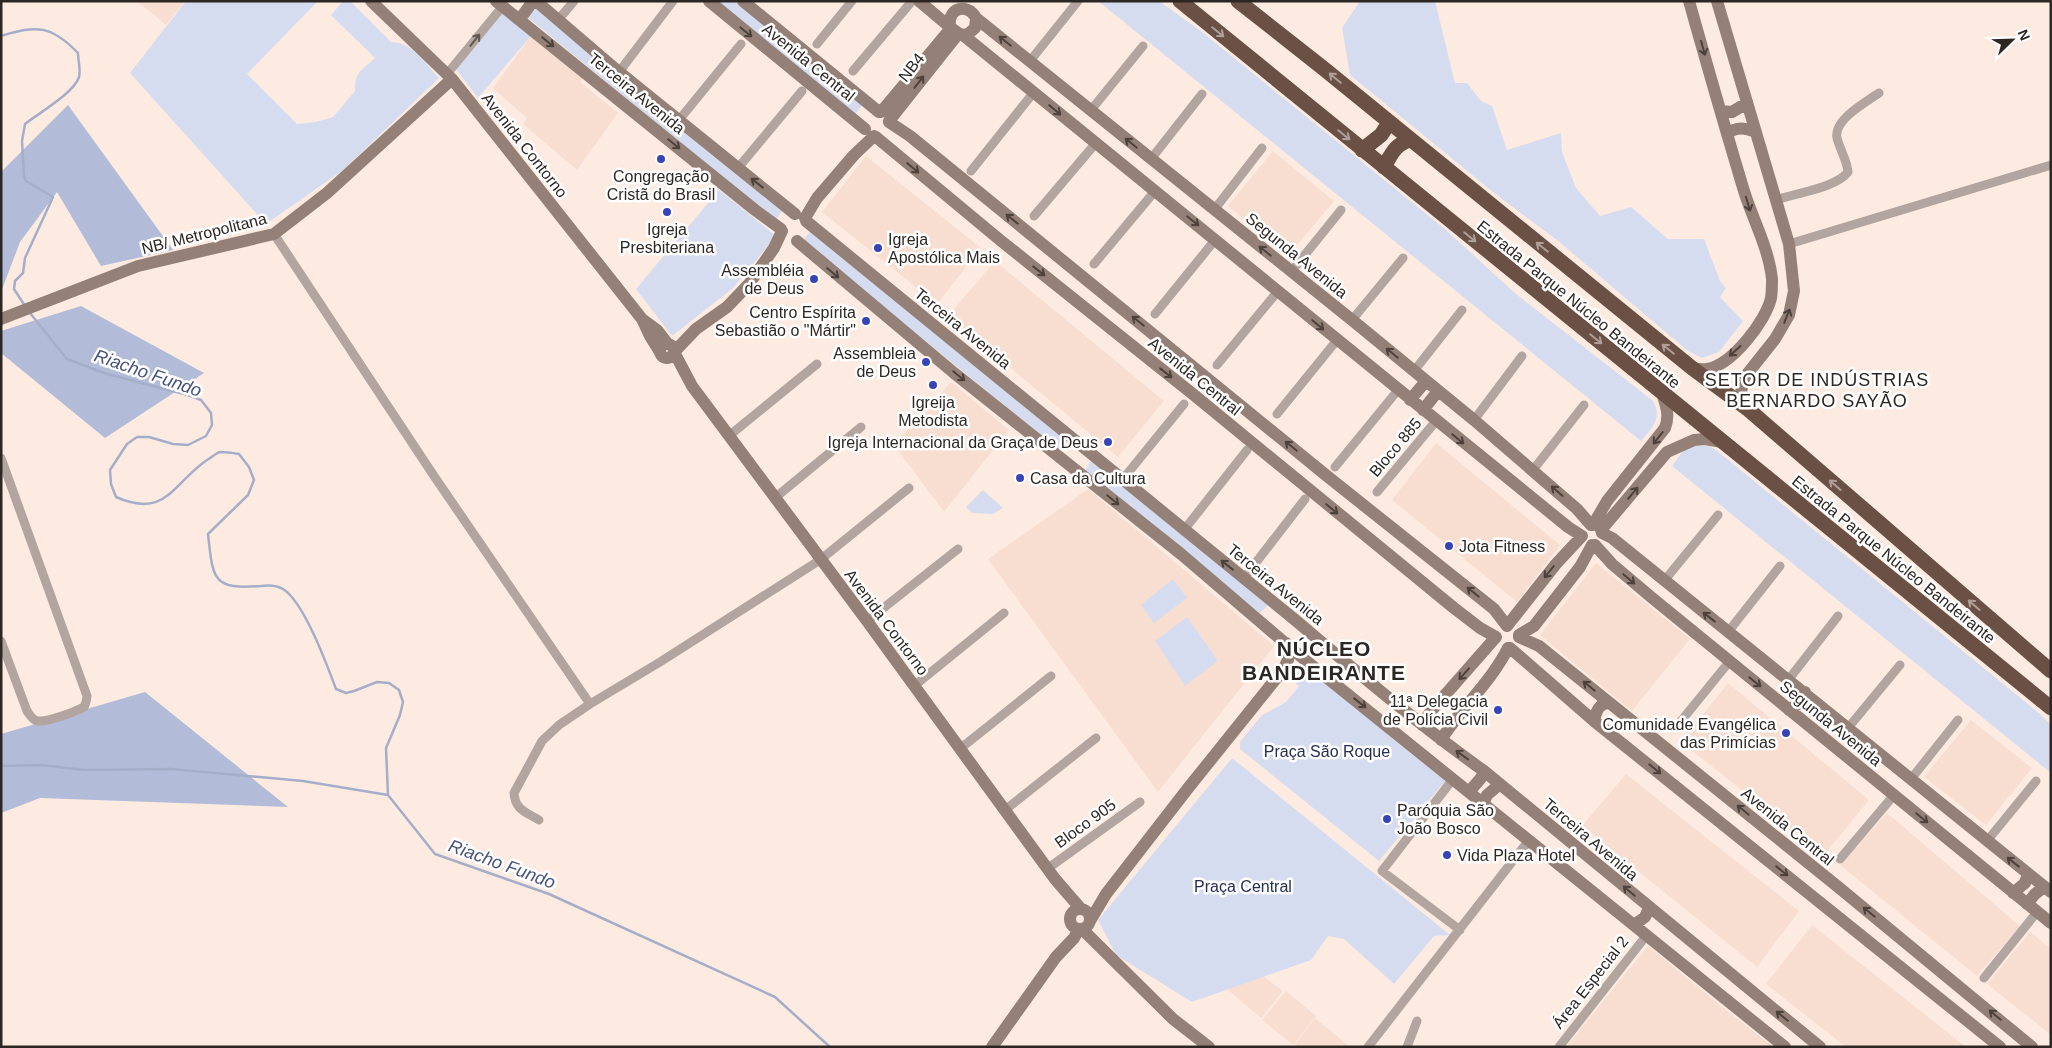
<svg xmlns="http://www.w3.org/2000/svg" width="2052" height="1048" font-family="Arial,sans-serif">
<rect width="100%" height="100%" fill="#fdebe2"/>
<!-- built -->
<path fill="#f8ddd1" d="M137,1H185L166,25Z
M531,36L583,78L580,82L618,113L577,170L523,124L527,118L493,88Z
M1273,151L1334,201L1289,255L1228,206Z
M866,156L981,248L937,304L822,212Z
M995,261L1164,401L1118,457L948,316Z
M951,382L1009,430L944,512L894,445Z
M1436,443L1560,545L1517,602L1392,500Z
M1088,489L1274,646L1158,792L988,559Z
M1596,563L1690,639L1632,711L1540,635Z
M1728,683L1869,800L1824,855L1681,742Z
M1971,720L2032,768L1986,825L1924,777Z
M1626,774L1799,911L1757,967L1582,826Z
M1887,813L2020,926L1977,976L1840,865Z
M1812,925L1966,1047H1846L1766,984Z
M2030,932L2051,949V1035L1987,984Z
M1648,946L1721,1006L1773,1047H1566Z
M1247,964L1283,991L1261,1018L1227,989Z
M1286,991L1316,1016L1293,1045L1262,1020Z
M1315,1018L1350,1047H1298L1295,1044Z"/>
<!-- green -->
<path fill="#d6dcf0" d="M186,1H318L247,74L297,124L316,122L333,117L355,91C354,71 363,70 375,58L331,15L343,1H350L391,42C412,42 426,64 439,78L343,170L266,224L130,73Z
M717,1H741L865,102L855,114Z
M1098,1H1159L1202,32L1446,230L1516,294L1652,400C1664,417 1652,428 1641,441Z
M1360,1H1435L1455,83H1467L1481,101L1492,106L1507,150L1561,133L1562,152L1576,188L1600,216L1631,207L1668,239H1704L1720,281L1726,288L1720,297L1743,321L1719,352L1702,358L1688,351L1557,240L1498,196L1350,75L1342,28Z
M538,2L786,207L775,220L526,16Z
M502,12L531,36L478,98L456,69Z
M719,190L776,236L733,288L672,336L636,289Z
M812,229L1070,438L1059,450L803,241Z
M1694,446H1709L1716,450L2040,714L2051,725V773L1672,466L1683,451Z
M1092,459L1270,603L1260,613L1084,473Z
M983,490L1003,508L993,514L972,513L966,507Z
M1173,579L1187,598L1154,623L1141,605Z
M1187,617L1218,661L1185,686L1155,641Z
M1303,666L1446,780L1379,861L1240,749V742L1261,716L1286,702L1299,686L1291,679L1297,670Z
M1232,758L1450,935L1434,936L1394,984L1344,939L1328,936L1311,960L1192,1002L1116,955L1098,920Z"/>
<!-- forest -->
<path fill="#b2bbd7" d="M68,105L173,250L101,266L57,192L20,242L1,292V172Z
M81,306L204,373L105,438L1,353V331Z
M145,692L288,807L40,798L1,813V734Z"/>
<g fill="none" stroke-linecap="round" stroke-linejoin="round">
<!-- stream -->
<path stroke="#a5aec9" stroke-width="2.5" d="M1,36C37,25 51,25 78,53C78,60 81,71 79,77C74,93 39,113 25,124L22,141L24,176L26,181L53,197L25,258L23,273L15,281L14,289L25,306
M30,313L67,359L107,374L188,395L201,400L211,413L212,425L206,436L188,445L173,444L149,437H137L127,444L110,470L111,484L116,497C166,519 172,484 207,460C211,458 216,453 220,452C226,452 233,453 239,454L249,467L254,480L248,495L208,534C213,579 212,590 261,586C268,585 276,585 283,589C304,602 327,665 336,689L346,693L354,691L377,682L389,683L399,690L403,702L400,715L386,748L388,795L435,854L549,894L775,997L830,1047
M1,766L41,765L85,770L171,769L303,781L388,795"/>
<!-- street -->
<path stroke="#b2a49e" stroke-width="9" d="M558,20L574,1
M817,44L852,1
M1030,61L1078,1
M853,71L912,1
M619,72L673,1
M447,74L502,7
M1091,110L1143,46
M679,120L741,44
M1151,159L1202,94
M738,168L802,91
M971,171L1034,92
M1776,200C1795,193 1836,188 1848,172C1847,160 1840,150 1837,138C1833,120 1866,102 1879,93
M1214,210L1262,148
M1034,216L1095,144
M274,234L434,476L590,704
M1789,244L2051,165
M1094,264L1155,191
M1291,272L1341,210
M1155,314L1215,240
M1352,320L1403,258
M1217,365L1278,291
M1414,371L1462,310
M1277,414L1337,340
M1474,420L1522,356
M730,435L817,364
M1,458L87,696L86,702L84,707C74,712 48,722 38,721C32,720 30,715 27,711L1,641
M1335,467L1398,390
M1533,470L1584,405
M1123,479L1184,404
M1377,492L1436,421
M776,497L861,427
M1184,530L1247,450
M1244,578L1305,499
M1664,581L1718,515
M867,621L958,549
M1728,632L1780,566
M1789,679L1838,616
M914,686L1004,613
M1677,726L1729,662
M1848,728L1900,665
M961,748L1051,676
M1453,779L1382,871L1460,930
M1911,779L1958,720
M1005,810L1096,738
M539,820C526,812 515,810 514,793L542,741L559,725L590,704L660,662L820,560L909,488
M1987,841L2036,781
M1840,859L1894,795
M1047,869L1140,802
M1984,978L2037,912
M1368,1047L1529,840
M1407,1047L1417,1021
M1559,1047L1646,936"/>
<!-- secondary -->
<path stroke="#948077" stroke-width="12" d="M371,1L452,79L642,319L657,330L667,343
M496,1L755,210L781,229
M536,1L619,72L795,214
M709,1L865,129
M743,1L879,112
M1689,1C1707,65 1725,128 1744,191C1753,220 1769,249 1772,279C1772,284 1772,292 1771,298C1766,321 1732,365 1707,369C1702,370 1697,369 1692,368
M1717,1L1789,244L1794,291L1789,315L1775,339L1744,378L1739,402
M976,18L1352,320L1474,420L1577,509L1591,525
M520,19L533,1
M950,25C948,7 968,3 976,18L975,28L968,34L963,35
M1721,111L1732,112L1747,103
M881,112L951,28
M889,121L958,34
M889,122L910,136L1327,476L1494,609L1507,626L1556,564L1582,536L1568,527L963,35C956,34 928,8 919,1
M1727,134C1737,126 1745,128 1756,132
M876,137L1000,240L1194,395L1454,608L1480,628L1496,637L1431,711L1422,725
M805,218L817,198L854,155L874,136
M806,221L1294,619C1356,671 1418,724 1484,771L1820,1047
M797,241L954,373L1181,554L1305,660L1785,1047
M1,319L138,266L274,234L327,193L452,79
M642,319L650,336L660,352
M660 351a7 7 0 1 1 14 0a7 7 0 1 1-14 0Z
M675,351L696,329L727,307L749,284L774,248L782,231
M674,352L692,386L867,621L1055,879L1081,909
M1410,400L1426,381
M1423,410L1438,391
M1593,525L1607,501L1665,428C1670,415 1666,406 1662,393
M1601,530L1667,452L1694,440L1705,439L1722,442
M1602,533L1612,538L2051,892
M1595,545L1612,564L1651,597L2051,923
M1519,635L1534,626L1580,567L1592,545
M1519,637L1539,646L1837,886L2032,1047
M1510,648L1594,721L2000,1047
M1789,710L1801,702L1805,692
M1594,721C1596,712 1599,702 1610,703
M1441,740C1461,708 1491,682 1508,648
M1469,792L1481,778L1484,771
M1483,804L1487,795L1500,784
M2013,893L2025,883L2028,874
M2027,904L2035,894L2044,887
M1070 919a10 10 0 1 1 20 0a10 10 0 1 1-20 0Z
M1090,921L1106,894L1189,787L1283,670L1288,660L1286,643
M1634,925L1645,917L1649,908
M1082,929L1173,1019L1209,1047
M992,1047L1056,957L1074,938L1079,929"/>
<!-- highway -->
<path stroke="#6b5145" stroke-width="15" d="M1180,1L2051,708
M1238,1L1323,68L1692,368L1749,410L2051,671
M1362,150L1381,135L1389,123
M1384,167C1391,155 1395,144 1410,140"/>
</g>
<!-- one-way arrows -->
<defs><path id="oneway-shaft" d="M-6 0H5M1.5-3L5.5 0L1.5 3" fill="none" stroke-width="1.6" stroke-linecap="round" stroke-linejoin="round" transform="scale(1.25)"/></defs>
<g stroke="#4c423c">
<use href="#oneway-shaft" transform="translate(746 32) rotate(39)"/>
<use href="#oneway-shaft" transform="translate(1005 41) rotate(-141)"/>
<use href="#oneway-shaft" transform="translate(548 42) rotate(39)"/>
<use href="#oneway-shaft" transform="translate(1703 48) rotate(74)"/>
<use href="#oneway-shaft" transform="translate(919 82) rotate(-52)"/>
<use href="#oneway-shaft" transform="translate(1055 110) rotate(40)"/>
<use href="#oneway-shaft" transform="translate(1131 143) rotate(-141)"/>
<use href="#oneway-shaft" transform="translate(674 144) rotate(39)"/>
<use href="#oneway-shaft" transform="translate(913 168) rotate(40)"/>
<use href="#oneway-shaft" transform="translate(757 183) rotate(-142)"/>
<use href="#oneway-shaft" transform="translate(1748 204) rotate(73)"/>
<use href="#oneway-shaft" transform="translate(1012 219) rotate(-141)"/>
<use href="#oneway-shaft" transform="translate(1193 221) rotate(39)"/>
<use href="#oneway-shaft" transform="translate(1265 251) rotate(-141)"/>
<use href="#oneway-shaft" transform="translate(1039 271) rotate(38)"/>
<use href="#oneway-shaft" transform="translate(833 273) rotate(40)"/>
<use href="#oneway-shaft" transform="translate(1787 316) rotate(-68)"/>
<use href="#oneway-shaft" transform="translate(1138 321) rotate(-141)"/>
<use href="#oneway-shaft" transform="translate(1318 325) rotate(40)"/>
<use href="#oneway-shaft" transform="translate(1735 351) rotate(138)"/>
<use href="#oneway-shaft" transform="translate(1392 353) rotate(-141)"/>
<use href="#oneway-shaft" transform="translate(1166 373) rotate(38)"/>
<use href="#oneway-shaft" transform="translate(959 376) rotate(39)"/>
<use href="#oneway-shaft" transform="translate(1658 438) rotate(128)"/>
<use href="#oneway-shaft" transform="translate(1458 439) rotate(39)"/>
<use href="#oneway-shaft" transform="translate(1291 446) rotate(-141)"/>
<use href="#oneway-shaft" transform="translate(1557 491) rotate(-139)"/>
<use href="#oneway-shaft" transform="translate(1633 493) rotate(-50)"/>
<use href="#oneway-shaft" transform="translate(1113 500) rotate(39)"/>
<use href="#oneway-shaft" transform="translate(1332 509) rotate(40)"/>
<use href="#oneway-shaft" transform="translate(1227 565) rotate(-142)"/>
<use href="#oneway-shaft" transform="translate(1549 572) rotate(129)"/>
<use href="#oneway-shaft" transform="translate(1629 579) rotate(40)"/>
<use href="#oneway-shaft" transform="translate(1473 592) rotate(-141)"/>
<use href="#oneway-shaft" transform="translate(1709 617) rotate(-142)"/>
<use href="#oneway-shaft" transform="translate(1464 674) rotate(131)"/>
<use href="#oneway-shaft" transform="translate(1755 682) rotate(39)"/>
<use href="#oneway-shaft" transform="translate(1589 686) rotate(-141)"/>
<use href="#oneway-shaft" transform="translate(1360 703) rotate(38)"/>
<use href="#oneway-shaft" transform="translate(1462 755) rotate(-144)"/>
<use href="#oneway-shaft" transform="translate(1655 769) rotate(39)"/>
<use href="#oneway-shaft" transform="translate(1743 810) rotate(-141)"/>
<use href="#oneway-shaft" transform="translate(1922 818) rotate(39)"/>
<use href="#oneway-shaft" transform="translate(2013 862) rotate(-142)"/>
<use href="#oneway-shaft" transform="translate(1782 871) rotate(39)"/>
<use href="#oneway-shaft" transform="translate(1629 891) rotate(-140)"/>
<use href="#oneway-shaft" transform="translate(1869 912) rotate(-141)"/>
<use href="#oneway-shaft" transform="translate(1995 1015) rotate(-140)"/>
<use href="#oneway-shaft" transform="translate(1782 1016) rotate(-141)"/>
</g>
<g stroke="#ae9f99">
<use href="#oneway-shaft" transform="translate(1218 32) rotate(39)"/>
<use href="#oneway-shaft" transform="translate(1335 78) rotate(-140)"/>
<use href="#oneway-shaft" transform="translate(1344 135) rotate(39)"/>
<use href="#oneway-shaft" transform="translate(1470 237) rotate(39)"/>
<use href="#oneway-shaft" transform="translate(1542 247) rotate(-141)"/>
<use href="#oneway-shaft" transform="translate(1596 339) rotate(39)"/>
<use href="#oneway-shaft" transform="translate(1668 349) rotate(-141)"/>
<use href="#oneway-shaft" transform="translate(1835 485) rotate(-139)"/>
<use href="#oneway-shaft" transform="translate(1974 605) rotate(-139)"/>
</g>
<use stroke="#625954" href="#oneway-shaft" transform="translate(475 40) rotate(-51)"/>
<!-- markers -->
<g fill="#3644b7" stroke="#fff" stroke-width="2">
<circle cx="661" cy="159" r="5"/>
<circle cx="667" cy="212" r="5"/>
<circle cx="878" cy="248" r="5"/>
<circle cx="814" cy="279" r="5"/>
<circle cx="866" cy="321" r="5"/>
<circle cx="926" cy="362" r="5"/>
<circle cx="933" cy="385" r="5"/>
<circle cx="1108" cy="442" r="5"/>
<circle cx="1020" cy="478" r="5"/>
<circle cx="1449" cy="546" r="5"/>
<circle cx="1498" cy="710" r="5"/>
<circle cx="1786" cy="733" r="5"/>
<circle cx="1387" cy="819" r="5"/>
<circle cx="1447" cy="855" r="5"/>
</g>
<g text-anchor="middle" stroke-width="5" stroke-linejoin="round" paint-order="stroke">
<!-- street labels -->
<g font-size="16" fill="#2d2723" stroke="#fff">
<text transform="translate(809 62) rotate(39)" y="6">Avenida Central</text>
<text transform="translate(911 67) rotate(-52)" y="6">NB4</text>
<text transform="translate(637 93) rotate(39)" y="6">Terceira Avenida</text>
<text transform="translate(525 145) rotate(52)" y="6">Avenida Contorno</text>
<text transform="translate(204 233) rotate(-14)" y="6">NB/ Metropolitana</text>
<text transform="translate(1297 255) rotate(39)" y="6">Segunda Avenida</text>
<text transform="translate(1579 304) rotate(39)" y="6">Estrada Parque Núcleo Bandeirante</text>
<text transform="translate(963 328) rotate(39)" y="6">Terceira Avenida</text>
<text transform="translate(1195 376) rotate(39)" y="6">Avenida Central</text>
<text transform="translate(1395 447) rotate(-50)" y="6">Bloco 885</text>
<text transform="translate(1894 559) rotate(39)" y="6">Estrada Parque Núcleo Bandeirante</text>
<text transform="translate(1276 584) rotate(39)" y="6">Terceira Avenida</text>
<text transform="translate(887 622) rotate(53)" y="6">Avenida Contorno</text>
<text transform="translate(1831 723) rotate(39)" y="6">Segunda Avenida</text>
<text transform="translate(1085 823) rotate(-36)" y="6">Bloco 905</text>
<text transform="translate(1788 826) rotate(39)" y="6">Avenida Central</text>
<text transform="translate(1591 839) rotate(40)" y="6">Terceira Avenida</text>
<text transform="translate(1590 982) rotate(-52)" y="6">Área Especial 2</text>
</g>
<!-- poi labels -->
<g font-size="16" fill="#2d2723" stroke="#fff" text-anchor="end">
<text x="661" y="182" text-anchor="middle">Congregação<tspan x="661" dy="18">Cristã do Brasil</tspan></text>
<text x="667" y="235" text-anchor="middle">Igreja<tspan x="667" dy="18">Presbiteriana</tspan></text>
<text x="888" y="245" text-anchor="start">Igreja<tspan x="888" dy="18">Apostólica Mais</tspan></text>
<text x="804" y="276">Assembléia<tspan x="804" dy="18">de Deus</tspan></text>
<text x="856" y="318">Centro Espírita<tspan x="856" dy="18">Sebastião o "Mártir"</tspan></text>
<text x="916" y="359">Assembleia<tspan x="916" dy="18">de Deus</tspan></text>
<text x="933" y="408" text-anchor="middle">Igreija<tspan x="933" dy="18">Metodista</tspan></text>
<text x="1098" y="448">Igreja Internacional da Graça de Deus</text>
<text x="1030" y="484" text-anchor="start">Casa da Cultura</text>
<text x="1459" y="552" text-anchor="start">Jota Fitness</text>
<text x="1488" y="707">11ª Delegacia<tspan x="1488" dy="18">de Polícia Civil</tspan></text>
<text x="1776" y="730">Comunidade Evangélica<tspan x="1776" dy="18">das Primícias</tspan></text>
<text x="1397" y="816" text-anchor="start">Paróquia São<tspan x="1397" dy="18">João Bosco</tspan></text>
<text x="1457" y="861" text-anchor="start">Vida Plaza Hotel</text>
</g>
<!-- park labels -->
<g font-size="16" fill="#252e55" stroke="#fff">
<text x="1327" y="757">Praça São Roque</text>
<text x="1243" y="892">Praça Central</text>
</g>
<!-- water labels -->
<g font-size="18" font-style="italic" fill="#48537d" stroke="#fff">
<text transform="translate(148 373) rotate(19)" y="6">Riacho Fundo</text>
<text transform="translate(502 864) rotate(20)" y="6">Riacho Fundo</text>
</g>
<!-- neighbourhood labels -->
<g font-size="18" letter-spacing="1" fill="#2d2723" stroke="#fff">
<text x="1817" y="386">SETOR DE INDÚSTRIAS<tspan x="1817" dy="21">BERNARDO SAYÃO</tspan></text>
</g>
<!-- district labels -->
<g font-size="21" font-weight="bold" letter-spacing="1" fill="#2d2723" stroke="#fff">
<text x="1324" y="656">NÚCLEO<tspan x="1324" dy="24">BANDEIRANTE</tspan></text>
</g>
</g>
<!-- border -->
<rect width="2052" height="1048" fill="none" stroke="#2d2723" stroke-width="5"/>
<!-- north arrow -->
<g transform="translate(2012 40) rotate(67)" stroke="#ffffff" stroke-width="4" paint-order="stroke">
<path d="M0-4L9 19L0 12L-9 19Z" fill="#2d2723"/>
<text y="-8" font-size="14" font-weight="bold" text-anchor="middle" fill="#2d2723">N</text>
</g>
</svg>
